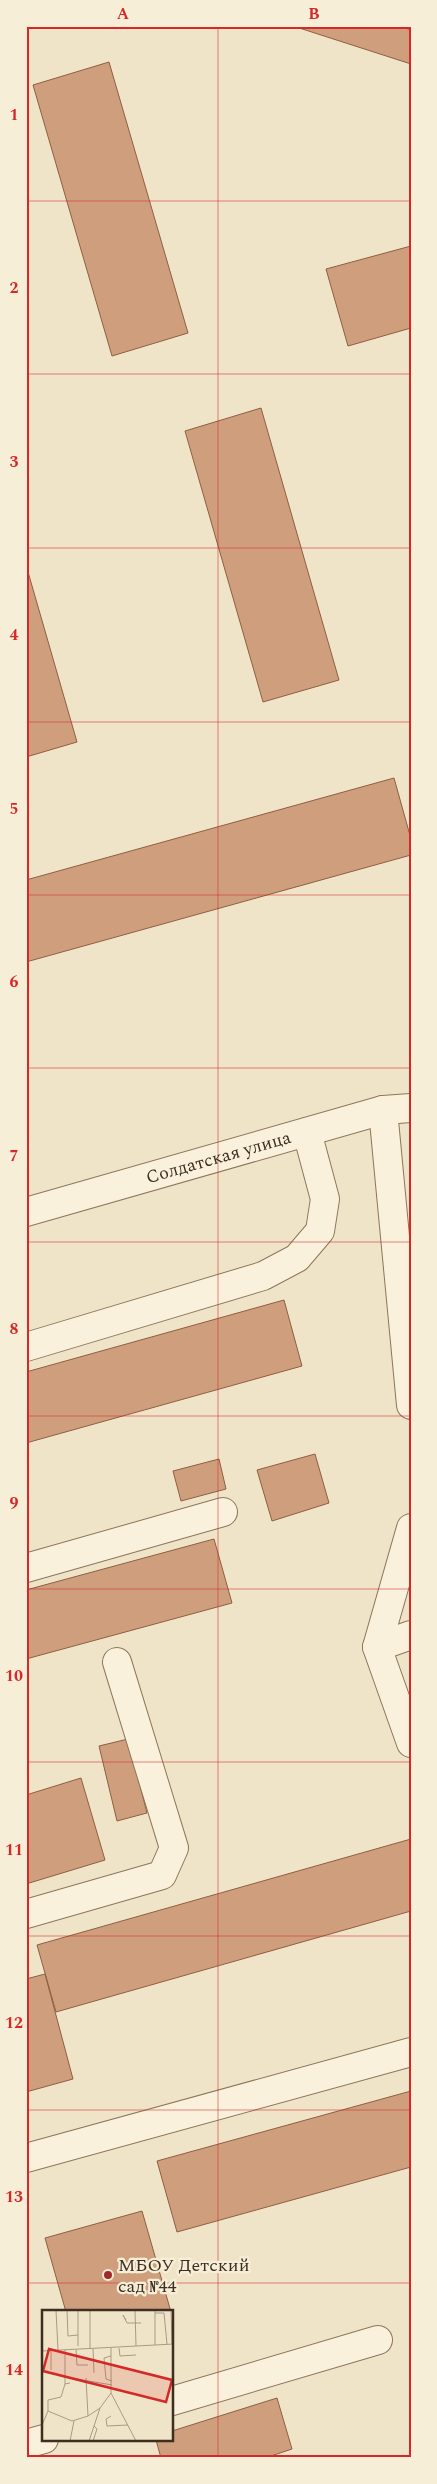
<svg xmlns="http://www.w3.org/2000/svg" width="437" height="2484" font-family="Spectral,serif">
<rect width="100%" height="100%" fill="#f0e4c8"/>
<!-- building -->
<path fill="#cf9f7d" stroke="#8d5f41" d="M293,26H399L411,30V64Z
M109,62L188,333L112,356L33,85Z
M411,246V328L348,346L326,269Z
M261,408L339,680L263,702L185,431Z
M26,565L77,742L26,757Z
M394,778L411,839V855L26,962V880Z
M284,1300L302,1366L26,1443V1372Z
M315,1454L329,1503L272,1521L257,1470Z
M219,1459L226,1489L181,1501L173,1471Z
M214,1539L232,1603L26,1659V1590Z
M128,1739L147,1813L117,1821L99,1746Z
M81,1778L105,1860L26,1884V1795Z
M411,1839V1911L56,2012L37,1945Z
M45,1974L73,2079L26,2092V1979Z
M411,2091V2167L177,2232L157,2161Z
M142,2211L171,2312H66L45,2238Z
M277,2398L292,2449L265,2458H161L156,2440H172V2431Z"/>
<g fill="none" stroke-linecap="round" stroke-linejoin="round">
<defs>
<g id="minor">
<path d="M383,1110L411,1405"/>
<path id="s1" d="M26,1212L383,1110L411,1108"/>
<path d="M26,1347L263,1276L297,1258L320,1231L325,1199L307,1132"/>
<path d="M411,1528L377,1647L411,1743"/>
<path d="M26,1568L223,1512"/>
<path d="M377,1647L411,1635"/>
<path d="M26,1914L162,1875L174,1848L117,1662"/>
<path d="M26,2158L411,2052"/>
<path d="M172,2401L378,2340"/>
<path d="M26,2444L44,2439"/>
</g>
</defs>
<!-- minor casing -->
<use href="#minor" stroke="#8d765c" stroke-width="30"/>
<!-- minor -->
<use href="#minor" stroke="#faf1dc" stroke-width="28"/>
</g>
<!-- grid -->
<path fill="none" stroke="#d62828" stroke-width="1" stroke-opacity="0.55" d="M218,26V2458M26,201H411M26,374H411M26,548H411M26,722H411M26,895H411M26,1068H411M26,1242H411M26,1416H411M26,1589H411M26,1762H411M26,1936H411M26,2110H411M26,2283H411"/>
<!-- markers -->
<circle fill="#9e2a2b" stroke="#f7eed8" stroke-width="2" cx="108" cy="2275" r="5"/>
<g text-anchor="middle" stroke-width="4.5" stroke-linejoin="round" paint-order="stroke">
<!-- street labels -->
<g font-size="18" fill="#3d2e20" stroke="#f7eed8">
<text dy="6" stroke="none"><textPath href="#s1" startOffset="200">Солдатская улица</textPath></text>
</g>
<!-- poi labels -->
<g font-size="18" fill="#3d2e20" stroke="#f7eed8" text-anchor="start">
<text x="118" y="2271">МБОУ Детский<tspan x="118" dy="21">сад №44</tspan></text>
</g>
</g>
<!-- overview -->
<g transform="translate(42 2310)">
<rect width="131" height="131" fill="#f0e4c8"/>
<path fill="none" stroke="#a89b85" stroke-width="1" d="M14,0L16,40M25,0L26,26L36,25V36M36,0V25M48,0V39M93,0L94,36M113,0V35M129,0L130,34M113,3H122L125,34M84,10L81,5L85,13H99M69,38V83L94,131M77,38L78,46L94,45M51,39L52,63M23,40V74M34,40L35,55H46M0,41L132,34M9,41V60M69,46L62,48L64,69L70,71M44,68L46,106M35,69L70,75M6,101V90L19,87L23,74L28,73M69,106L64,109L65,116L86,115M0,115L6,101L30,111L46,106L58,98L69,83M28,131L32,111M47,131L58,98M51,131L55,119L52,116"/>
<path fill="#d62828" fill-opacity="0.15" stroke="#d62828" stroke-width="2.5" d="M7,39L130,70L124,92L1,61Z"/>
<rect width="131" height="131" fill="none" stroke="#3d2e20" stroke-width="2.5"/>
</g>
<!-- border -->
<rect width="437" height="2484" fill="none" stroke="#f7eed8" stroke-width="55"/>
<rect x="28" y="28" width="382" height="2428" fill="none" stroke="#d62828" stroke-width="2"/>
<g font-size="16" text-anchor="middle" font-weight="bold" fill="#d62828">
<text x="123" y="19">A</text>
<text x="314" y="19">B</text>
<text x="14" y="120">1</text>
<text x="14" y="293">2</text>
<text x="14" y="467">3</text>
<text x="14" y="640">4</text>
<text x="14" y="814">5</text>
<text x="14" y="987">6</text>
<text x="14" y="1161">7</text>
<text x="14" y="1334">8</text>
<text x="14" y="1508">9</text>
<text x="14" y="1681">10</text>
<text x="14" y="1855">11</text>
<text x="14" y="2028">12</text>
<text x="14" y="2202">13</text>
<text x="14" y="2375">14</text>
</g>
</svg>
